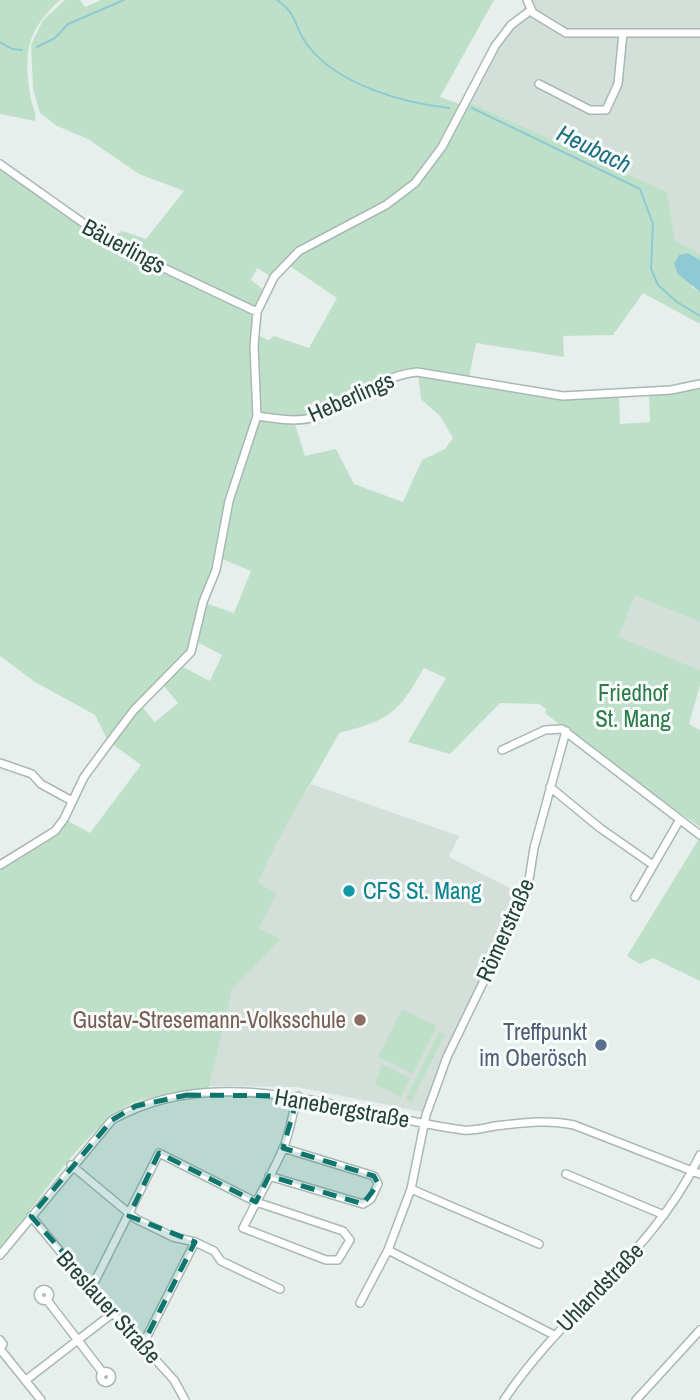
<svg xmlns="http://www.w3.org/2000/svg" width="700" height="1400" font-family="'Archivo Narrow',sans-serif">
<rect width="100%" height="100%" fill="#e6efeb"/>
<!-- built -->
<path fill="#d4dfda" d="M530,0H700V254L675,242L667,192L469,102L496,46Z
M635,596L700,622V670L619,637Z
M311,784L459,836L449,857L523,895L444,1056L424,1112L296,1087L208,1086L232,990L281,939L259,928L258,883L277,837Z"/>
<!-- green -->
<path fill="#bfe0c8" d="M0,0H60C26,31 23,54 31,100C33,108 37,113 35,121L0,114Z
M65,0H80L85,7L101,0H494L440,97L462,105L440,146L413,181L384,203L298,250L272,277L257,268L251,280L264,290L256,309L109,239L122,231L146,239L184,191L139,174L88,139L57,126L40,113L33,88L31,45L43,20Z
M469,102L667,192L675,241L700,254V260L688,253L692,287L700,292V324L643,293L613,335L563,336L564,357L476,343L469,377C446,373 416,364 394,372C362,383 337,413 303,418C290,420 273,416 260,414L257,335L269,340L274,336L309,348L337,298L287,264L300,252L416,184Z
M0,167L112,245L255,312L256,415L189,651L107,739L95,715L35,682L0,656Z
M418,374L564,399L619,395L620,424L650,422L649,393L700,387V622L635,596L619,637L700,670V685L689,724L700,730V827L615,768L545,713L546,709L539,704L500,703L450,754L408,742L446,678L424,668C398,713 390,720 339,733C311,785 281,829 258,883L277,893L259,928L281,939L232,990L208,1091C183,1092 156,1094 133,1103C89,1122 31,1211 0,1251V867L66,820L90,833L141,765L111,743L141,706L155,722L178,703L163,685L183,667L210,681L222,655L197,642L205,603L234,613L251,571L220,558L230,502L259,419L294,421L305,456L336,449L354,484L403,502L422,460L445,449L453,438L440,416L421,399Z
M700,837V981L653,958L640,964L627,956Z
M402,1009L437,1026L413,1074L378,1057Z
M439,1032L445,1035L411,1102L406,1099Z
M382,1064L410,1078L401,1097L375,1084Z"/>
<!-- water -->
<path fill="#8ec9d4" d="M688,253L700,260V292L678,274L674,264L679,255Z"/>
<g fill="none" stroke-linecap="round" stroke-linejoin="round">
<!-- stream -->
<path stroke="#8ec9d4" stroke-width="2" d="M277,0C300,16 293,28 309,47C339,85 403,103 449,108
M0,42L12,49L22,50
M37,47L55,38L68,24L124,0
M472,108L640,189L653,224L651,269L658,285L677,302L700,316"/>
<defs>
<path id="minor" d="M527,0L533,13L566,33H700
M539,84L590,110H606L618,84L623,33
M0,164L113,244L257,312
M257,416C277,419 299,423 318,416C355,403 374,377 417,372L563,396L671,390L700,384
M502,750L545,730L562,729L700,835
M0,763L32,774L41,784L72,801
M550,787L600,828L653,865
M0,865L55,831L64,819L84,777L109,743L134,710L191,652L203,602L216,570L229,501L257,416L254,346L257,312L274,277L299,251L386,205L415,183L442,147L495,46L511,25L531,10
M635,897L679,821
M71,1165L136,1219L173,1237L195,1242L214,1251L221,1261L280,1289
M566,1174L664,1215
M269,1176L363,1204L371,1199L378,1184L374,1176L283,1148
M411,1189L539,1244
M31,1216L91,1289L174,1380L185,1400
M388,1250L554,1335
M0,1255L112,1120C221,1058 349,1115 463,1130C473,1131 484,1128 495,1126C522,1123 547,1119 574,1125L700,1174
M91,1289L159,1153L256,1202L343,1231L350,1240L338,1260H326L243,1228C256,1202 271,1176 283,1149C290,1133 292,1113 298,1096
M38.5 1295a5.5 5.5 0 1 1 11 0a5.5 5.5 0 1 1-11 0Z
M47,1300L103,1373
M360,1303L388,1250L411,1189L426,1115L447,1057L527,892L534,848L566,731
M0,1340L3,1344L0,1349
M143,1344L195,1242
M0,1349L41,1400
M100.5 1377a5.5 5.5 0 1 1 11 0a5.5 5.5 0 1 1-11 0Z
M26,1380L113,1313
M504,1400C562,1312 655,1252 700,1155
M636,1400L700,1330"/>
</defs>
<!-- minor casing -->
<use href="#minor" stroke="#a8b8b2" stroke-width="10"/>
<!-- minor -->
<use href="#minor" stroke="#fff" stroke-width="7"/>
</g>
<!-- marked area -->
<path fill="#0f766e" fill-opacity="0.2" stroke="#0f766e" stroke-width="5" stroke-dasharray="14 9" stroke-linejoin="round" d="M187,1095L298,1096L283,1148L374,1176L378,1184L363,1204L269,1176L256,1202L159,1153L129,1216L195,1242L143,1344L31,1216L112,1120L136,1106Z"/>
<!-- markers -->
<circle fill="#0f9aa8" stroke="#f7fbf9" stroke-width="2.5" cx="349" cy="891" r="7"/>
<circle fill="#8d6e63" stroke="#f7fbf9" stroke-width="2.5" cx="360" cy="1020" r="7"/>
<circle fill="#5c6f8a" stroke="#f7fbf9" stroke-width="2.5" cx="601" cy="1045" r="7"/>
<g text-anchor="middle" stroke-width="6" stroke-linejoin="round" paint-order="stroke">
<!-- street labels -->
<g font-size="23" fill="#24423a" stroke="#f7fbf9">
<text transform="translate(124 246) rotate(28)" y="8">Bäuerlings</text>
<text transform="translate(351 397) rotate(-24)" y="8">Heberlings</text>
<text transform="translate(505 930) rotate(-66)" y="8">Römerstraße</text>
<text transform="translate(342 1108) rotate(10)" y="8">Hanebergstraße</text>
<text transform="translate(600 1287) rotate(-46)" y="8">Uhlandstraße</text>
<text transform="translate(109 1307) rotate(48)" y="8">Breslauer Straße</text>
</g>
<!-- park labels -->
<g font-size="23" fill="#2d7a4b" stroke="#f7fbf9">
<text x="633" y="701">Friedhof<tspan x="633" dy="26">St. Mang</tspan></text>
</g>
<!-- culture labels -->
<g font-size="23" fill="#0d838f" stroke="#f7fbf9" text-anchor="start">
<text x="363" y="899">CFS St. Mang</text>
</g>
<!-- education labels -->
<g font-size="23" fill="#785e54" stroke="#f7fbf9" text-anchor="end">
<text x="346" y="1028">Gustav-Stresemann-Volksschule</text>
</g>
<!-- service labels -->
<g font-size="23" fill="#4e5e75" stroke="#f7fbf9" text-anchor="end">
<text x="587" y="1040">Treffpunkt<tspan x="587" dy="26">im Oberösch</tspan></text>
</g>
<!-- water labels -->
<g font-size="24" font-style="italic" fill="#1c6f80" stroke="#f7fbf9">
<text transform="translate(594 149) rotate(26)" y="8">Heubach</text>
</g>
</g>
</svg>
